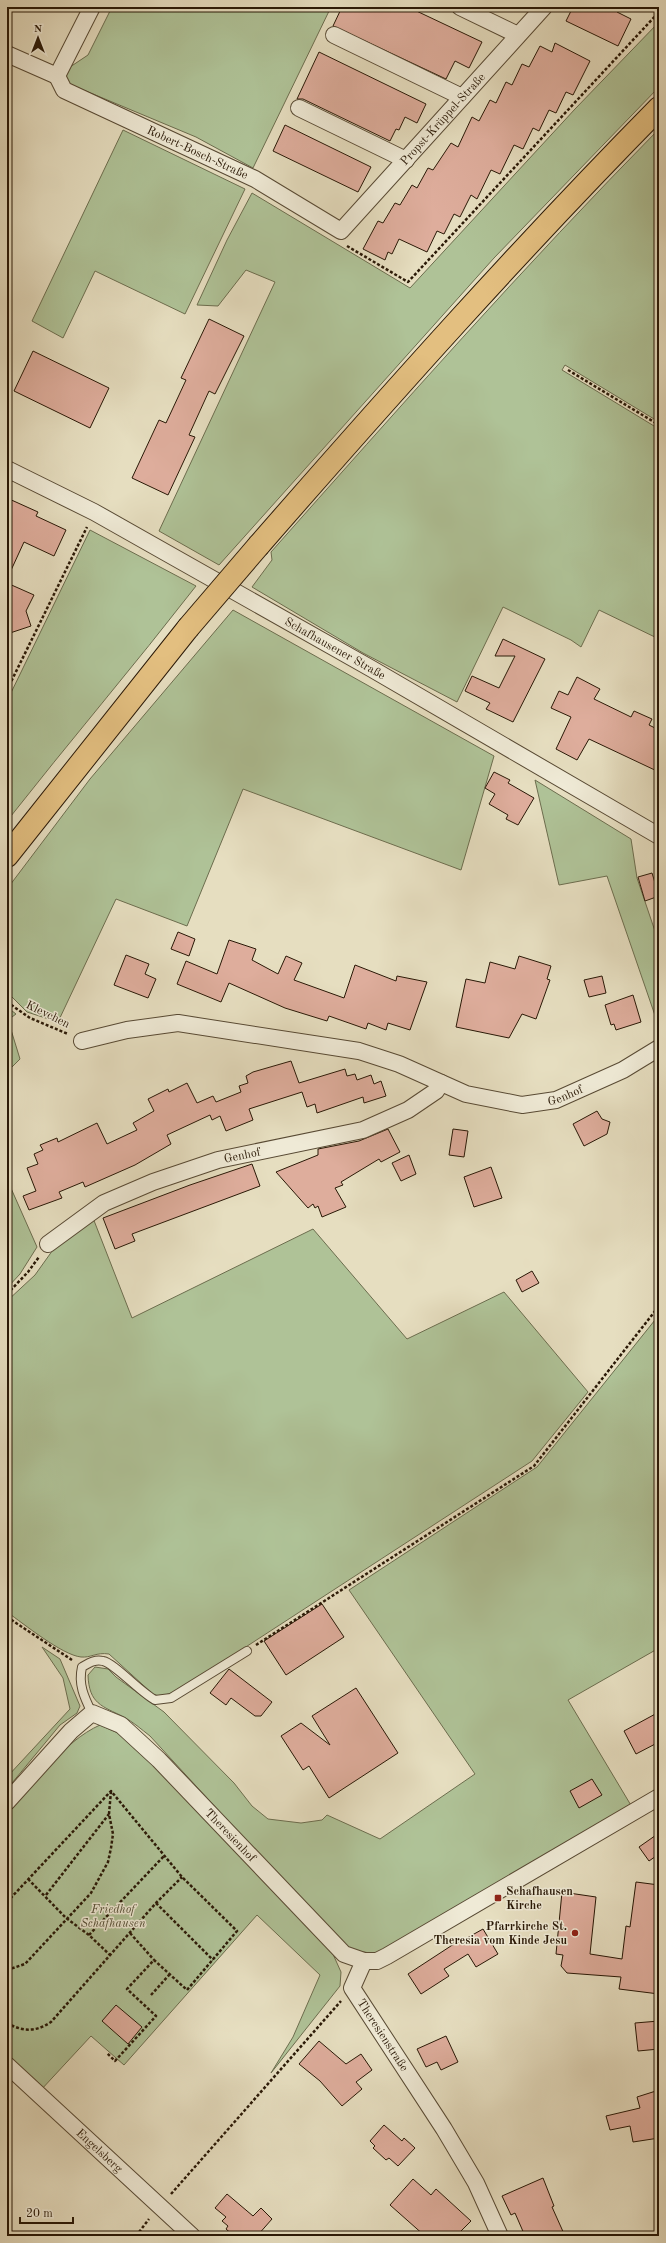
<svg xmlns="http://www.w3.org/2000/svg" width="666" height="2243" font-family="'Old Standard TT',serif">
<rect width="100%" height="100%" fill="#e6dec0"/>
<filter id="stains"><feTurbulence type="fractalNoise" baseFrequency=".005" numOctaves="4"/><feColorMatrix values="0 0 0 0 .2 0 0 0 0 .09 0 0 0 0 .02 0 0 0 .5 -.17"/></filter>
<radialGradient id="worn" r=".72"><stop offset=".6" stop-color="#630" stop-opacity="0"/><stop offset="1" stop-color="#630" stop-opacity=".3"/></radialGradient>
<!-- green -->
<path fill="#afc297" stroke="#6c6d4e" d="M112,7H331L253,168L196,137L69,84L66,77L67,69L88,55Z
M659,22V87L494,258L219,565L159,531L275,282L246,270L218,306L197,305L227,240L252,193L410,288L575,109Z
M659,129V422L565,365L562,370L659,429V639L599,610L581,647L571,640L503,607L457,702L363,653L252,587L272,560L271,552C398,409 525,265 659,129Z
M123,130L245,189L185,314L95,271L63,338L32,321Z
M90,530L196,586C134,666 69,742 7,821V701Z
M233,610L494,756L461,870L243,789L187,926L116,899L58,1022L27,1012L7,992V889L90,779Z
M535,780L631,839L637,878L659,943V1027L607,876L559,885Z
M7,1007L16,1014L8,1020L20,1059L7,1072Z
M7,1134L10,1186L37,1247L20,1274L7,1288Z
M93,1218L132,1318L313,1229L407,1339L504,1292L588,1392L532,1461L178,1691L162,1696L154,1695L109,1654C96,1652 91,1658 81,1657C62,1655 24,1624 7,1612V1301L35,1275L55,1247Z
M659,1315V1648L568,1700L632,1807L382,1952L370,1953L346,1949L150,1736C141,1729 133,1722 124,1717C102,1706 89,1704 88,1675L95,1667L108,1669L116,1677L164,1712L234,1783L252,1806L268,1819L301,1823L322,1820L327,1815L380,1839L475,1774L349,1590L537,1467Z
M42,1647L60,1659L80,1706L77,1713L60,1725L7,1789V1777L70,1709L63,1678Z
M100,1725L120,1734L139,1751L332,1952L341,1972L340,1986L271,2073L293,2037L320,1975L257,1915L124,2065L91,2036L40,2091L7,2059V1815C32,1785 64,1741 100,1725Z"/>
<!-- building -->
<path fill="#dead9c" stroke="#291806" d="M342,7H408L482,42L469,68L455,61L446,79L333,26Z
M573,7H620L617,12L631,19L618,46L566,21Z
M555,43L590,61L573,95L566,92L556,113L549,110L539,131L533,128L523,149L514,145L500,174L491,170L477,199L471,195L460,217L454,214L444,234L437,231L427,252L399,239L392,254L388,252L385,260L363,249L378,221L383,223L395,203L400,205L412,185L417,188L428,168L433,170L451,143L458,147L472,117L479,121L490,100L496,103L506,82L512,85L522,64L529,67L540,46L552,52Z
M319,52L426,104L417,123L405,117L399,130L396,129L390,141L303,99H297Z
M285,125L371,167L358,192L273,151Z
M209,319L244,336L215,394L209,391L189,435L195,437L168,495L132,478L159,420L166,423L186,380L181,378Z
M33,351L109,388L90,428L14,391Z
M7,498L38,512L36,516L66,530L54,556L24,542L7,579Z
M7,583L34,595L26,611L31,626L7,634Z
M503,639L545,659L513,722L486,709L490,703L465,691L472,676L499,688L515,656H495Z
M577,677L600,689L594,699L631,717L634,711L652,719L649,725L659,730V772L589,739L577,760L556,749L571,717L551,708L559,691L568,695Z
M494,772L510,780L508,783L534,798L518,825L506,819L508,815L489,804L495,794L485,788Z
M652,873L659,896L645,901L638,877Z
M178,932L195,939L189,956L171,949Z
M229,940L256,949L252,960L278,974L286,956L302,963L294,980L344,998L355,965L396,981L397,976L427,982L410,1030L388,1023L386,1030L368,1023L366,1029L329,1016L327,1021L285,1008L229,983L221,1002L177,984L186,961L217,974Z
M126,955L149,964L145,974L156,979L148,998L114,985Z
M519,956L551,966L547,979L550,980L536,1019L522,1014L509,1038L456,1027L466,979L485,983L490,962L515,969Z
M602,976L606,993L589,997L584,980Z
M633,995L641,1022L616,1030L614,1024L611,1025L605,1005Z
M291,1061L299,1083L345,1069L347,1076L355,1074L357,1080L371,1075L374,1084L381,1081L386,1096L364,1103L363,1097L317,1113L315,1104L307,1107L302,1092L249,1109L253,1120L226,1131L220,1116L212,1120L210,1115L167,1135L171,1144L135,1165L85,1187L83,1182L59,1192L62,1198L29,1210L23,1196L36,1191L27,1168L38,1164L34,1154L43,1150L40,1145L57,1138L58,1142L97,1123L107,1144L137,1130L133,1123L154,1111L148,1099L168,1089L169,1092L187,1083L197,1103L213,1096L216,1102L241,1092L239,1086L248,1083L246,1076L253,1072Z
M597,1111L602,1119L610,1122L607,1134L584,1146L573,1124Z
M388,1129L400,1152L381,1162L379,1159L341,1182L343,1185L335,1188L346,1207L322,1217L318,1206L315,1208L313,1204L308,1208L276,1172L318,1155V1149L359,1141Z
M453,1129L468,1131L464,1157L449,1155Z
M409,1155L416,1174L401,1181L392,1163Z
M252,1164L260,1186L132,1234L135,1241L115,1249L103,1218L190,1185Z
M491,1167L502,1198L474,1207L464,1177Z
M532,1271L539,1283L522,1292L516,1280Z
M322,1604L344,1637L286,1675L264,1641Z
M229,1669L272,1702L261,1716H255L231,1698L226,1705L210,1693Z
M356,1688L398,1753L329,1798L309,1766L303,1770L281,1736L301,1723L330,1745L312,1716Z
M659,1712V1742L636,1754L624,1731Z
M592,1779L602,1795L579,1808L570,1791Z
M659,1833V1854L649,1861L639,1847Z
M636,1882L659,1885V1994L619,1989L621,1977L567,1973L561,1966L563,1955L556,1954L562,1892L596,1897L590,1954L622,1959L626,1926L630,1927Z
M483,1929L498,1954L476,1967L468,1954L444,1969L449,1976L421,1994L408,1974L457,1942L458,1943Z
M116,2005L142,2027L128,2044L102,2021Z
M659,2021V2049L638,2051L635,2023Z
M446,2036L458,2062L441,2070L437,2062L426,2067L417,2049Z
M319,2041L346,2064L361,2054L372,2070L356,2082L362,2089L342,2106L320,2081L299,2064Z
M659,2090V2138L633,2142L630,2126L610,2130L606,2116L640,2108L637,2097Z
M384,2125L402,2141L404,2138L415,2148L398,2166L389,2158L386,2160L373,2148L375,2146L370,2141Z
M543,2178L554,2206L552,2207L565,2236H525L515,2213L511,2215L502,2196Z
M413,2179L431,2195L436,2189L471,2221L456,2236H425L390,2205Z
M227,2194L253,2216L261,2208L272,2219L257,2236H234L226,2229L228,2226L222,2221L226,2217L215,2208Z"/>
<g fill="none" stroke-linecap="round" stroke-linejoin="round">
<defs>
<path id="service" d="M92,1713C84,1697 78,1684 82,1667C89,1663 95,1659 103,1661C114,1663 140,1692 155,1700L171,1698L247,1651"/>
<g id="minor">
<path d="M460,7L518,35"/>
<path d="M334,35L462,97"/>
<path d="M7,54L57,76L92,7"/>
<path id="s1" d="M57,76L64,90L255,179L341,231L544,7"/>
<path d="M299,108L406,160"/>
<path id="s2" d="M7,469L94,512L372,669L659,836"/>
<path id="s3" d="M82,1041L127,1030L178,1023L359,1051L399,1064L466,1094L522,1105L556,1100L623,1070L659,1048"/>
<path id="s4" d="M48,1244L104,1203L153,1182L218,1160L363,1130L408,1110L436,1091L441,1083"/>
<path id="s5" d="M7,1802L71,1731L92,1713L121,1725L159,1760L344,1954L364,1961"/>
<path id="s6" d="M7,2065L192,2236"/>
<path d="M500,2236L476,2183L444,2129L352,1988L364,1961H377L387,1956L659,1797"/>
</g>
<path id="primary" d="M259,545C389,396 520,249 659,108
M7,856L188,628"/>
</defs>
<!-- service casing -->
<use href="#service" stroke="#584a34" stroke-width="10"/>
<!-- minor casing -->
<use href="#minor" stroke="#584a34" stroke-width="18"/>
<!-- primary casing -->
<use href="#primary" stroke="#291806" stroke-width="24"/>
<!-- path -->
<path stroke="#291806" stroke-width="2.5" stroke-dasharray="3 2" stroke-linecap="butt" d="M347,246L408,282L659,12
M568,370L659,425
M7,690L87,527
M7,1002L30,1018L68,1034
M7,1294L28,1272L39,1257
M7,1617L72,1660
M256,1645L534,1466L659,1306
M28,1879L66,1918L89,1935L111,1956
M46,1895L109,1814
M7,1902L111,1791L182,1877L237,1931L187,1990L154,1960L127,1989L156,2016L115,2061L107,2053
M156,1903L213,1960
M130,1933L154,1960
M89,1935L164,1856
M7,1970L25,1964L91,1893L108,1862L111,1848L113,1834L109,1814L111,1791
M151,1995L170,1974
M7,2023C23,2032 36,2032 51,2022L156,1903L182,1877
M171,2194L341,2001
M136,2236L149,2219"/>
<!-- service -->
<use href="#service" stroke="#efead6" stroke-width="8"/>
<!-- minor -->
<use href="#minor" stroke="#efead6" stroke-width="16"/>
<!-- primary -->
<use href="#primary" stroke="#e3bf80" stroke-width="22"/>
<defs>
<path id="primary-bridge" d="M188,628L259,545"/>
</defs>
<!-- primary-bridge casing -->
<use href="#primary-bridge" stroke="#291806" stroke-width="24" stroke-linecap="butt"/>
<!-- primary-bridge -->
<use href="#primary-bridge" stroke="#e3bf80" stroke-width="22"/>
</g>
<!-- markers -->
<g fill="#8f2418" stroke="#efead6" stroke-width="1.5">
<rect x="494" y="1894" width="8" height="8" rx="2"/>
<circle cx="575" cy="1933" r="4"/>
</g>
<g text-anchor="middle" stroke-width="3" stroke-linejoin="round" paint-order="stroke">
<!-- street labels -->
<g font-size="12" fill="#291806" stroke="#efead6">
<text dy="4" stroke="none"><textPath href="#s1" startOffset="478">Propst-Krüppel-Straße</textPath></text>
<text dy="4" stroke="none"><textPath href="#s1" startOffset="163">Robert-Bosch-Straße</textPath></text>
<text dy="4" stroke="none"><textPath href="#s2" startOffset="374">Schafhausener Straße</textPath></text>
<text transform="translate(48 1014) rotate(26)" y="4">Klevchen</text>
<text dy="4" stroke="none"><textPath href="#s3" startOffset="498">Genhof</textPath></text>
<text dy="4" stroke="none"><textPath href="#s4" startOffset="216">Genhof</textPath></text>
<text dy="4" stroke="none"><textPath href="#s5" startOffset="310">Theresienhof</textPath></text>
<text transform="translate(383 2035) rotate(57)" y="4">Theresienstraße</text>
<text dy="4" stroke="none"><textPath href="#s6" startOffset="126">Engelsberg</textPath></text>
</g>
<!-- poi labels -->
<g font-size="12" font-weight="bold" fill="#291806" stroke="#efead6" text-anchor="start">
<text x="506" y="1895">Schafhausen<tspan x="506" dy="14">Kirche</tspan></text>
<text x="567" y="1930" text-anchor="end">Pfarrkirche St.<tspan x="567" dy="14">Theresia vom Kinde Jesu</tspan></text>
</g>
<!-- park labels -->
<g font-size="12" font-style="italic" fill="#514b32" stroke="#efead6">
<text x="113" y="1913">Friedhof<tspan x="113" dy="14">Schafhausen</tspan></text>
</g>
</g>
<!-- margin -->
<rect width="666" height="2243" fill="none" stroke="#e6dec0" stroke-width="24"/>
<rect x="8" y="8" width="650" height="2227" fill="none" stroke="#291806" stroke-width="2"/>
<rect x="12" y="12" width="642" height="2219" fill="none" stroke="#291806"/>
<!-- north arrow -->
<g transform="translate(38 38)" stroke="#efead6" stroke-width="3" paint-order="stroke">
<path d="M0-3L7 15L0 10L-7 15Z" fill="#291806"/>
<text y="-6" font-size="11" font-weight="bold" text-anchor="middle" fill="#291806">N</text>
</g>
<!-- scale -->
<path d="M20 2217v6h53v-6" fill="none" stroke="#291806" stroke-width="2"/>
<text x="26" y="2217" font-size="12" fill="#291806" stroke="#efead6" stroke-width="3" paint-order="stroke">20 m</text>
<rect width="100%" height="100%" filter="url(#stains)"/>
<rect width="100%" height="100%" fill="url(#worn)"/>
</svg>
